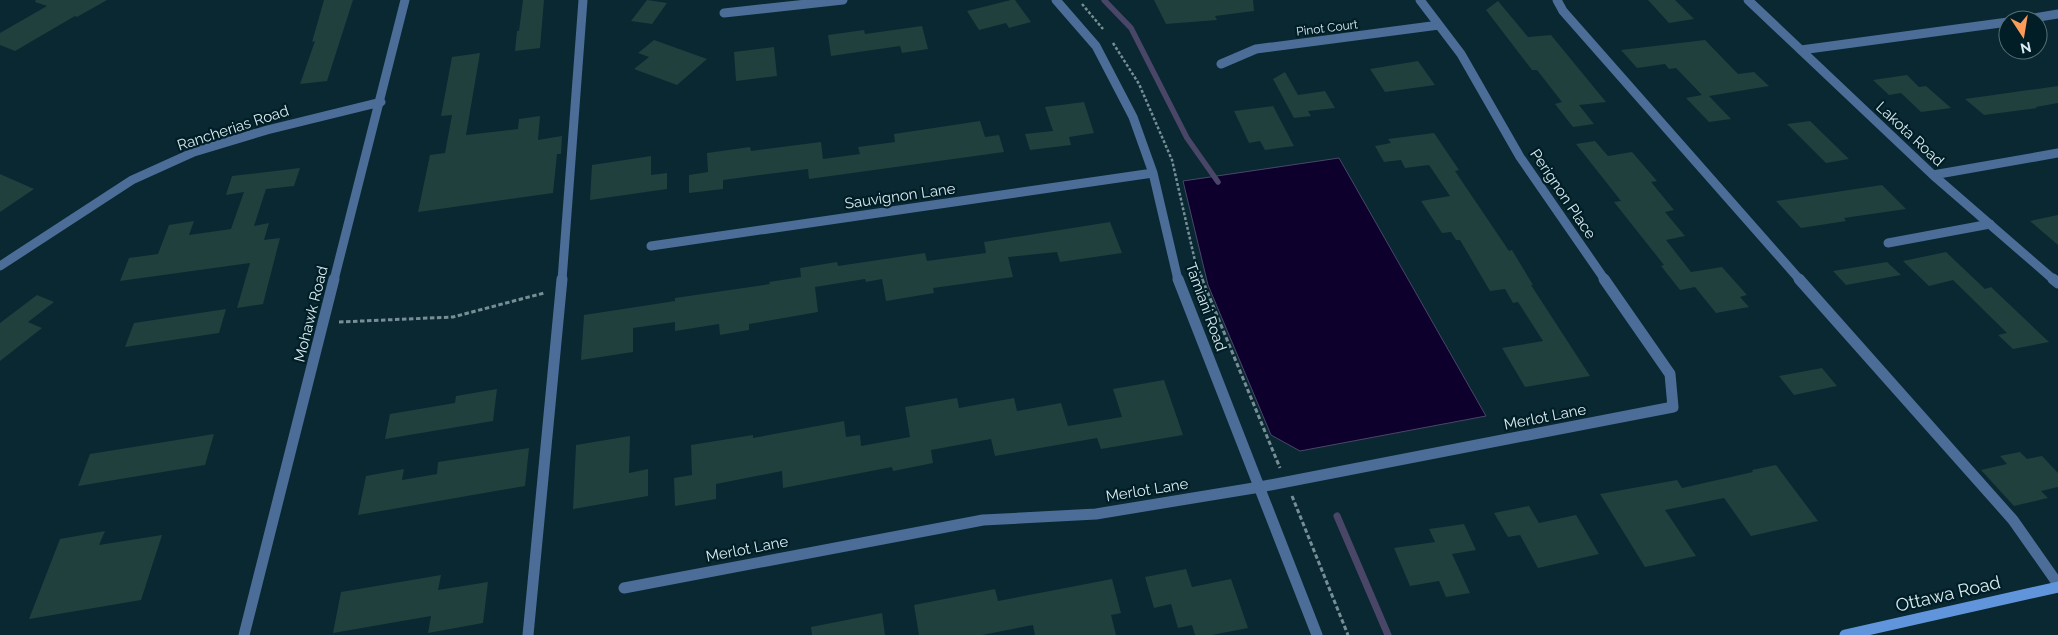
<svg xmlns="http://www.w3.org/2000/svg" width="2058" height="635" font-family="Raleway,sans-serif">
<rect width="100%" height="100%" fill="#092831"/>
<!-- water -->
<path fill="#0d002d" stroke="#4a4668" d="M1339,158L1486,416L1300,451L1271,435L1208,285L1183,181Z"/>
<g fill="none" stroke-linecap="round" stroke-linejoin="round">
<!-- stream-far1 -->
<path stroke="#4a4668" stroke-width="5.5" d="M1104,0L1131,28L1187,138L1218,182"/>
<!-- stream -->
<path stroke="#4a4668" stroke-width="7" d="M1337,516L1388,635"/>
</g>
<!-- building -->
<path fill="#1f403d" d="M36,0H107L77,17L75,16L15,51L0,45V33L47,6L35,2Z
M324,0H353L327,81L300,84L315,41L312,42Z
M523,0H544L540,48L515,51L517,31H519Z
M647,0L667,3L652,24L631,21Z
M1011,0H1015L1031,22L1009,28L1006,23L979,30L967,11Z
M1154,0H1253L1254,11L1215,16L1217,20L1166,24Z
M1648,0H1675L1694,19L1669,23Z
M1498,1L1528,37L1551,35L1606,102L1579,105L1594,124L1573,127L1555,104L1562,102L1537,70H1532L1486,10Z
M922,26L928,49L902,53L900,46L831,56L828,35L864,30L865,34Z
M654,40L707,59L677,85L634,69L649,57L638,53Z
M1705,40L1738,74L1754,72L1769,86L1709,96L1731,119L1709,122L1686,98L1702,95L1676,68L1669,69L1665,64L1637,68L1621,50Z
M774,47L777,76L736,81L734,52Z
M480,53L466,135L518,129L519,119L540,116L538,140L562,136L561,154H557L553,193L418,212L430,155L445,153L452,115L441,116L452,57Z
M1418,61L1435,85L1385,92L1370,69Z
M1285,72L1298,95L1325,91L1335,108L1308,111L1311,116L1294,118L1273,79Z
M1907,75L1919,87L1926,86L1951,108L1921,112L1901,93L1889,95L1873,80Z
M2058,86V103L2036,107L2037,108L1984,115L1965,99Z
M1084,102L1094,133L1069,137L1071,145L1030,150L1025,134L1053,131L1045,107Z
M1273,106L1294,146L1265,150L1260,141L1249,143L1234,111Z
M980,121L985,137L999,135L1004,152L809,179L808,169L776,173L723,180V189L689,193V175L708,172L707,153L750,147L751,151L821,142L823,159L860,154L858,147L895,142L894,134Z
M1810,121L1849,159L1826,163L1787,124Z
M1434,133L1459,170L1455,171L1509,251L1512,250L1533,285H1531L1590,376L1525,387L1502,348L1543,341L1518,302L1513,303L1505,289L1490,291L1460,240H1456L1451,232L1442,233L1421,201L1450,196L1429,165L1405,168L1401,160L1384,162L1375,146L1391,143L1388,139Z
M1595,141L1608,156L1632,152L1657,181L1651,182L1674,210L1665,212L1685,236L1666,240L1691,272L1722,267L1747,295L1740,297L1749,307L1716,313L1695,287L1680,290L1661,266L1664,265L1614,202L1621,201L1576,144Z
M651,156V175L667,173V189L590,200L592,165Z
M300,168L294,186L266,189L254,226L269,223L264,240L280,238L263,304L237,308L250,263L120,281L129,258L158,254L169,225L194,221L189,235L231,229L244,192L226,195L232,176Z
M0,174L34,189L0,212Z
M1882,185L1906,209L1844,218L1846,221L1801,228L1776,201Z
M2058,215V245L2030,221Z
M1110,222L1122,253L1060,262L1057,252L1008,257L1013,277L933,288L934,293L886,301L882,279L866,282L865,279L815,287L818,312L749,324V330L720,335L719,324L675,331V322L633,328V352L581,360L584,315L675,301V298L770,284L769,282L801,277L800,268L837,262L838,266L925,253L927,261L986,253L984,242Z
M1946,252L1985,289L1991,287L2049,342L2013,349L1998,335L2007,333L1953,280L1929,286L1903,261Z
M1887,262L1901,275L1846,285L1833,271Z
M37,295L54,302L28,322L42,328L0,361V323Z
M226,309L219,333L125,347L134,323Z
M1822,368L1837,386L1794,395L1779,376Z
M1164,380L1183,435L1101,449L1097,438L995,456L991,439L931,450L933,463L893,471L892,467L783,488L782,471L716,484V499L675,506L674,478L692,475L691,445L753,435V438L844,421L846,437L860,435L861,446L910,437L905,407L957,398L959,408L1014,398L1017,411L1061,403L1068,426L1122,417L1113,389Z
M497,389L493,421L385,439L390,414L455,403L456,396Z
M214,434L205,465L78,486L90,454Z
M630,436L629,473L648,469V496L573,509L576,445Z
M529,448L525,486L358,515L366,476L404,469L402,480L437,474L438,462Z
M2020,452L2027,459L2042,456L2058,473V487L2041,491L2048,498L2014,506L1981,470L2007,464L2000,456Z
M1776,465L1818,521L1751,536L1724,498L1665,510L1696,556L1645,567L1600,494L1677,480L1682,488L1753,472L1752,470Z
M1529,506L1539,523L1576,515L1599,554L1538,568L1520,535L1508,537L1494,513Z
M1464,524L1476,550L1452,554L1470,593L1446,597L1439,581L1410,586L1394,548L1435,542L1429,529Z
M105,531L99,545L162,535L141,600L29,619L60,539Z
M1186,569L1192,587L1231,579L1248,628L1212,635H1195L1192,625L1178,628L1171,604L1154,608L1145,577Z
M441,575L438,590L488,582L483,623L428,633L431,616L333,633L341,592Z
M1112,579L1121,613L1111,615L1116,635H1035L1033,625L982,635H919L914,605L995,589L998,601Z
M882,613L885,635H812L811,627Z"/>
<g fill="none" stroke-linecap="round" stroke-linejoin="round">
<!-- path-far1 -->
<path stroke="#778e96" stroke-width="2.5" stroke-dasharray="3 2" stroke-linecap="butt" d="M1082,4L1103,29
M1113,43L1139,84L1172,160L1195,261L1203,280"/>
<!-- path -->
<path stroke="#778e96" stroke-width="3" stroke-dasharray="4.5 2.5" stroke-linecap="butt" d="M1202,279L1280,468
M339,322L453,317L544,293
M1292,496L1348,635"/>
<!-- lane-far1 -->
<path stroke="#4b6d98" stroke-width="9" d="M1557,0L1563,11L1800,280
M2021,20L2058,14
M1801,50L2008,22
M1888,243L1990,224
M562,280L583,0"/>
<!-- lane -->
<path stroke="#4b6d98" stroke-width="11" d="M1799,279L2013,520L2058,584
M528,635L562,279"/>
<!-- street-far1 -->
<path stroke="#4b6d98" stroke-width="9" d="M1056,0L1096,46L1133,117L1153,173L1178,280
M1420,0L1461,54L1520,157L1605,280
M1748,0L1933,175L2054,280
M724,13L843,0
M1221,64L1256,49L1439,25
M1933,175L2058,153
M651,246L1153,173
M0,266L132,180L194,152L267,130L381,102
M334,280L405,0"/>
<!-- street -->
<path stroke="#4b6d98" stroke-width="11" d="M1178,279L1317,635
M2053,279L2058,283
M624,588L983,520L1096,514L1260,487L1673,407L1670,374L1604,279
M244,635L334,279"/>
<!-- secondary -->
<path stroke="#6095dc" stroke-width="11" d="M1845,635L2058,587"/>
</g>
<g text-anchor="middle" stroke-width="4.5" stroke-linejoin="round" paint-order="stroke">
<!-- far-street labels -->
<g font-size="12" fill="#d9eaf0" stroke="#011e27">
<text transform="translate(1327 28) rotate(-7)" y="4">Pinot Court</text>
</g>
<!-- street labels -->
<g font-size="15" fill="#d9eaf0" stroke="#011e27">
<text transform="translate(233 128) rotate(-18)" y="5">Rancherias Road</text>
<text transform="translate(1910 134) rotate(43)" y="5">Lakota Road</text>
<text transform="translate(1563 194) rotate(56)" y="5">Perignon Place</text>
<text transform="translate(900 196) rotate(-8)" y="5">Sauvignon Lane</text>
<text transform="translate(1206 307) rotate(70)" y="5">Tamiani Road</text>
<text transform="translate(311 314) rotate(-76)" y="5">Mohawk Road</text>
<text transform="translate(1545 417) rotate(-11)" y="5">Merlot Lane</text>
<text transform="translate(1147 490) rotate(-9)" y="5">Merlot Lane</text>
<text transform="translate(747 549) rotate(-11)" y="5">Merlot Lane</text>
</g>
<!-- near-street labels -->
<g font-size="18" fill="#d9eaf0" stroke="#011e27">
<text transform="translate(1948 594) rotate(-13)" y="6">Ottawa Road</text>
</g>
</g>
<!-- north arrow -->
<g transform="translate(2023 35) rotate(168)"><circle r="24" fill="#011e27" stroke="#577077"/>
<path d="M0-4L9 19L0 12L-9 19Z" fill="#fe9b58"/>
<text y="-8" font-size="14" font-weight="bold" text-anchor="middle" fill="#d9eaf0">N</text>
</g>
</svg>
